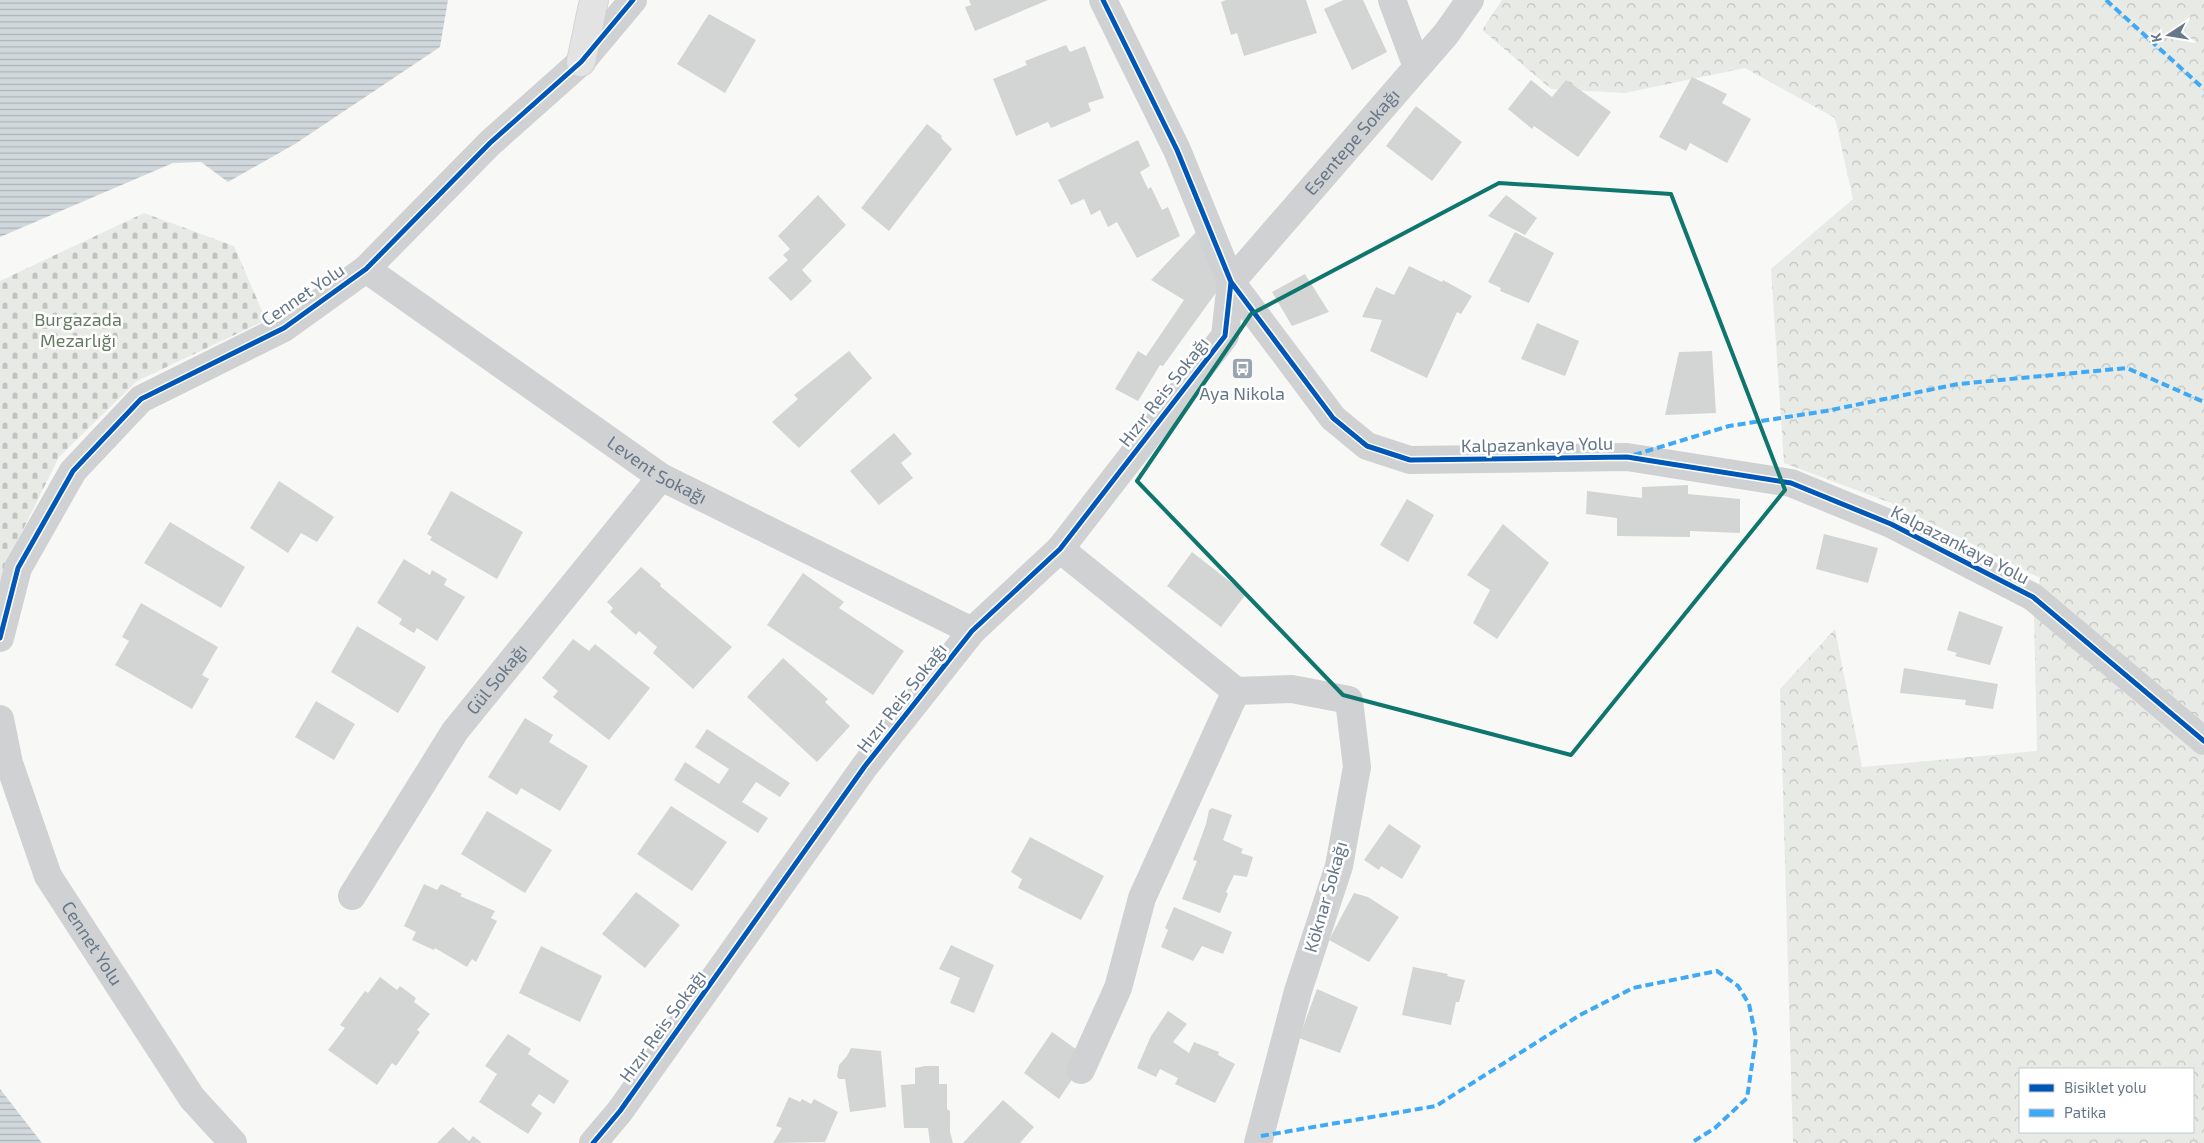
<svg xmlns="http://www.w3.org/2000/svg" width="2204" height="1143" font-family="'Exo 2',sans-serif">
<defs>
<pattern id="forest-crowns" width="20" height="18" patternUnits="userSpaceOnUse" patternTransform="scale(1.25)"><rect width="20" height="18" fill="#e8ebe5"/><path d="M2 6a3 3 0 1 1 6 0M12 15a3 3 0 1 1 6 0" fill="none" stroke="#c0c3bf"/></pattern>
<pattern id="cemetery-stones" width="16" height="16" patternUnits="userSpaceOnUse" patternTransform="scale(1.25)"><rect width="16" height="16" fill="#e8ebe5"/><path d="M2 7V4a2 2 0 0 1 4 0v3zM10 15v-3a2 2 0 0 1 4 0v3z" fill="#c0c3bf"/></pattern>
<pattern id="water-rules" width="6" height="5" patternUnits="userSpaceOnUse" patternTransform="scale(1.25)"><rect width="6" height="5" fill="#d1d8dc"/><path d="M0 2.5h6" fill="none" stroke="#adb4b8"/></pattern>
</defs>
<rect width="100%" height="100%" fill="#f8f8f7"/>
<!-- forest -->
<path fill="url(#forest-crowns)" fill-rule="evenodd" d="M1502,0H2204V1143H1793L1780,689L1835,629L1862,767L2037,751L2034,615L2040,578L1891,503L1784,463L1771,269L1853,199L1835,118L1745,68L1625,93L1551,89L1482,30ZM2020,1069H2193V1132H2020Z"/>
<!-- cemetery -->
<path fill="url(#cemetery-stones)" d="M144,213L234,246L266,320L137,381L59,457L5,566L0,581V281Z"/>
<!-- water -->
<path fill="url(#water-rules)" d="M0,0H448L440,47L295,144L228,182L201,162L173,163L0,237Z
M0,1089L42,1143H0Z"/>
<!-- building -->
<path fill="#d3d4d4" d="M969,0H1048L975,31L965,7L971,5Z
M1226,0H1306L1317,33L1244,56L1237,33L1231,35L1221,2Z
M1343,0H1363L1387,52L1352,70L1324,9Z
M709,14L756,40L725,93L677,64Z
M1066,45L1070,52L1085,46L1104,98L1088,103L1091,111L1051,128L1048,122L1016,136L993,79L1027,65L1025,61Z
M1692,77L1727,94L1722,103L1751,119L1727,163L1690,143L1686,151L1659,137Z
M1531,80L1552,97L1566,80L1611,112L1578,157L1534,126L1532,129L1508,109Z
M1416,106L1462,142L1432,181L1386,146Z
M927,124L942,136L941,138L952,149L889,231L861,208Z
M1138,140L1150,166L1140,172L1148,189L1151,187L1162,210L1168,207L1180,236L1137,258L1117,222L1108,227L1100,210L1091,215L1084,199L1071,205L1058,180Z
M818,195L846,225L802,270L812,281L791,301L768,278L788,260L783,255L790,249L778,236Z
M1506,195L1537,218L1525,235L1488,216Z
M1198,230L1223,283L1163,366L1160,365L1138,401L1115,389L1138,351L1146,356L1184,300L1151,280Z
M1515,232L1554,253L1529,303L1500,291L1501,288L1488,282Z
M1409,266L1442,282L1443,280L1472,296L1461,314L1457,312L1427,378L1370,351L1382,320L1362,317L1376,287L1394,295Z
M1305,274L1329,312L1292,326L1272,292Z
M1537,323L1579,341L1565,376L1521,359Z
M849,351L872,378L799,448L772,422L798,399L794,395Z
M1712,351L1716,413L1665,415L1679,352Z
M894,433L912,454L901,463L913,478L879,505L850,471Z
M279,481L334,517L317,542L301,533L288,553L250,528Z
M1688,485V494L1740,499V533L1690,531V537L1617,536V518L1586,514L1587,491L1642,498V487Z
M451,491L523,532L497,579L430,540L432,537L427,534Z
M1407,499L1434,515L1408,562L1380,545Z
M170,522L245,567L221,608L144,563Z
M1503,524L1549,563L1497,639L1473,623L1490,590L1467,575Z
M1824,534L1878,548L1868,583L1816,569Z
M1192,552L1246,594L1221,627L1167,586Z
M404,559L430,575L432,570L447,579L444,585L465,597L437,641L417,628L414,633L399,624L402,619L377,603Z
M641,567L661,584L660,586L732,647L693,689L653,653L657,647L639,631L636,635L610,612L613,608L607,602Z
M803,573L844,602L839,608L904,651L873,695L767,625Z
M141,603L218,647L202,675L209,679L192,709L115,665L129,641L122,637Z
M1959,611L2003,627L1990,665L1955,656L1957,653L1947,650Z
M357,626L426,667L398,713L331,672Z
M573,639L589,651L595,644L650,688L609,740L553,697L558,691L542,678Z
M783,658L828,699L825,702L850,726L817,762L747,697Z
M1904,668L1998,684L1993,709L1965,705L1966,700L1900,693Z
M316,701L355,724L334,760L295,737Z
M525,718L553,735L549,742L588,766L560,811L521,788L517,795L488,777Z
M707,729L790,783L780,797L756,782L742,802L768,818L758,833L674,780L685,762L719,784L729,769L695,747Z
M671,806L727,842L692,891L637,854Z
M1212,808L1232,815L1223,840L1243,849L1241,853L1253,857L1247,877L1234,875L1226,892L1228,894L1220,913L1182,899L1197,861L1193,860L1206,824L1209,810Z
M487,811L552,850L525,893L461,854Z
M1389,824L1421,846L1402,879L1381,866L1379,870L1364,860Z
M1030,837L1104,876L1081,920L1018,888L1022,879L1011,872Z
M424,884L437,890L441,884L462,894L460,896L495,911L491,918L497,921L476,962L472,959L467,967L435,948L434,950L412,940L416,932L404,926Z
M636,892L680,925L645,968L602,934Z
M1354,893L1368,897L1399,917L1369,962L1329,940Z
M1174,907L1232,932L1223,954L1202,946L1193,961L1161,947L1168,930L1165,928Z
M951,945L994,965L974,1013L950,1003L960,978L939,969Z
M541,946L602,976L580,1022L519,993Z
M1413,967L1448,974L1447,976L1465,980L1459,1002H1456L1451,1025L1402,1015Z
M380,977L397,990L400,986L416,998L414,1002L430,1014L417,1030L420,1032L396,1066L392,1063L377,1085L328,1050L345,1028L340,1025L365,991L368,993Z
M1317,989L1358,1007L1340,1053L1299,1038Z
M1168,1011L1187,1024L1173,1042L1189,1053L1194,1042L1219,1052L1218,1055L1235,1064L1215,1103L1175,1084L1178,1078L1160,1069L1156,1077L1137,1068L1151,1036Z
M1052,1032L1087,1057L1059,1099L1024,1073Z
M508,1034L531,1049L528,1054L569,1081L554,1104L539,1094L531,1105L542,1113L528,1134L479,1102L497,1074L485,1066Z
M851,1048L881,1051L886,1107L850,1112L845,1079H839L837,1076L839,1065L847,1056Z
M925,1066H939V1084H947V1109L950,1111V1132L953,1143H930L928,1128H904L901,1085L915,1084V1068Z
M789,1097L800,1102L802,1099L811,1104L814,1099L838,1112L825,1142L773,1143L782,1128L776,1126Z
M1003,1100L1034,1127L1020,1143H963Z
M453,1127L469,1141L473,1136L482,1143H437Z"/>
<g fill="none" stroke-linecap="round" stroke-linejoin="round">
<defs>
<path id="secondary" d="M581,62L594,0"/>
</defs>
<!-- secondary casing -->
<use href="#secondary" stroke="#d3d5d6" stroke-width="30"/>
<!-- street -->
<g stroke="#d0d1d2" stroke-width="28">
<path d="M1103,0L1177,150L1231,282L1333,418L1367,446L1410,460L1627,457L1791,483L1891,524L2033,597L2204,741"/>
<path d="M1392,0L1417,67"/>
<path id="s1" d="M366,269L661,477L972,631"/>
<path id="s2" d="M1231,282L1446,34L1470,0"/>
<path d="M1060,549L1236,691L1292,689L1349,700L1357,767L1339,866L1298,991L1258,1143"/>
<path d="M0,638L18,568L73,471L141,399L284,328L366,269L490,143L581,62L633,0"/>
<path id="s3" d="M0,719L9,763L48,876L192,1098L233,1143"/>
<path id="s4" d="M352,896L455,731L661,477"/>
<path d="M1081,1070L1118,988L1142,898L1236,691"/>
<path d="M593,1143L620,1111L865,766L972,631L1060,549L1225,336L1231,282"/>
</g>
<!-- secondary -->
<use href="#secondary" stroke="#e3e3e3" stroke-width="28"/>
<!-- quiet -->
<path stroke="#3fa9f5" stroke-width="4" stroke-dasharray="8 4" stroke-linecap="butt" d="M2106,0L2204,89
M1634,455L1729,426L1826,411L1958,384L2127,368L2204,402
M1261,1136L1436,1106L1580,1015L1633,988L1717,971L1738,986L1749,1004L1756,1038L1747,1098L1715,1128L1691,1143"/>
<defs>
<path id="cycleway" d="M1103,0L1177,150L1231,282L1333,418L1367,446L1410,460L1627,457L1791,483L1891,524L2033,597L2204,741
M0,638L18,568L73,471L141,399L284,328L366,269L490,143L581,62L633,0
M593,1143L620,1111L865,766L972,631L1060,549L1225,336L1231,282"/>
</defs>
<!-- cycleway casing -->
<use href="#cycleway" stroke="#fff" stroke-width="8"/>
<!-- cycleway -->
<use href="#cycleway" stroke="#0057b8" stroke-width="5"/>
</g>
<!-- marked area -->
<path fill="none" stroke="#0f766e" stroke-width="4" stroke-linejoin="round" d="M1499,183L1671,194L1785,490L1571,755L1343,695L1137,481L1251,314Z"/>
<!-- icons -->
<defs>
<symbol id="bus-square" viewBox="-11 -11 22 22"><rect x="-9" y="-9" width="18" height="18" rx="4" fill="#99a4b0" stroke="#fff"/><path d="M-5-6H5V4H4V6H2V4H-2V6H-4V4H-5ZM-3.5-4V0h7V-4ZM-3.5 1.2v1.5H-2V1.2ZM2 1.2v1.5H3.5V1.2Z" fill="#fff"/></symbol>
</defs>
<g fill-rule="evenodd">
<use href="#bus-square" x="1230" y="356" width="25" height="25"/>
</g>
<g text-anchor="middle" stroke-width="5" stroke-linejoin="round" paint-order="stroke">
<!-- street labels -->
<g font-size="18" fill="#667789" stroke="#fff">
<text dy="6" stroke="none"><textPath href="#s2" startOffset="185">Esentepe Sokağı</textPath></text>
<text transform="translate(303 295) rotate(-34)" y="6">Cennet Yolu</text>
<text transform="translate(1164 392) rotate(-52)" y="6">Hızır Reis Sokağı</text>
<text transform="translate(1537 445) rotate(-1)" y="6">Kalpazankaya Yolu</text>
<text dy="6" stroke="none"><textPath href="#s1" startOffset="354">Levent Sokağı</textPath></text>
<text transform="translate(1960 545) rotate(27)" y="6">Kalpazankaya Yolu</text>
<text dy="6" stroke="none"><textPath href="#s4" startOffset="261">Gül Sokağı</textPath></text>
<text transform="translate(902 698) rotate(-52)" y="6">Hızır Reis Sokağı</text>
<text transform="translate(1326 897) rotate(-74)" y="6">Köknar Sokağı</text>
<text dy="6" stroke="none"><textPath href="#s3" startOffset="245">Cennet Yolu</textPath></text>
<text transform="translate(663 1026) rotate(-54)" y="6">Hızır Reis Sokağı</text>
</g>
<!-- park labels -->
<g font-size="18" fill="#657a61" stroke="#fff">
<text x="78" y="326">Burgazada<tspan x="78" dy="21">Mezarlığı</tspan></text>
</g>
<!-- poi labels -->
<g font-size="18" fill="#667789" stroke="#fff">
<text x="1242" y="400">Aya Nikola</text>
</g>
</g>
<!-- legend -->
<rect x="2019" y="1068" width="175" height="65" fill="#ffffff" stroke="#c2c9d0"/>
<rect x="2029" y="1084" width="25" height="8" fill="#0057b8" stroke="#c2c9d0"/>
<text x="2064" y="1093" font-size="15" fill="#667789">Bisiklet yolu</text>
<rect x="2029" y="1109" width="25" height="8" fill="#3fa9f5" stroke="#c2c9d0"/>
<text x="2064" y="1118" font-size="15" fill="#667789">Patika</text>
<!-- north arrow -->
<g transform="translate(2169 35) rotate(258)" stroke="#ffffff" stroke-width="4" paint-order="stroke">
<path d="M0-4L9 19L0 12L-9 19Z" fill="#667789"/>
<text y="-8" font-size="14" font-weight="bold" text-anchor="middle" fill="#667789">K</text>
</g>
</svg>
